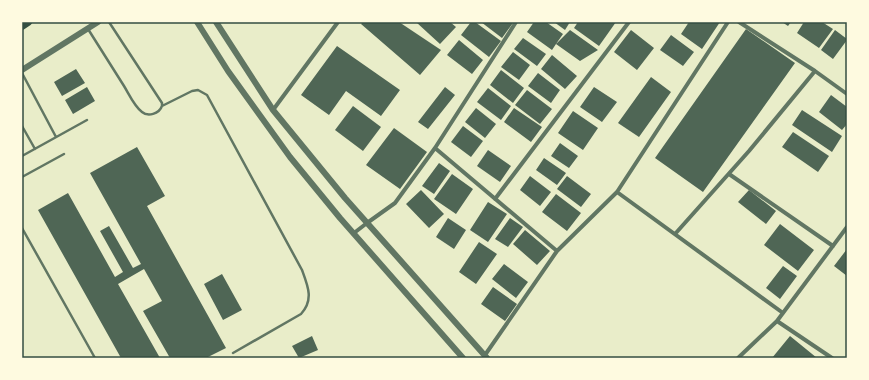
<svg xmlns="http://www.w3.org/2000/svg" width="869" height="380" font-family="Poppins,sans-serif">
<rect width="100%" height="100%" fill="#e9edc9"/>
<!-- building -->
<path fill="#4f6655" d="M363,22H399L441,50L420,75L361,24Z
M416,22H450L456,27L440,44Z
M471,22H475L501,41L489,57L461,35Z
M481,22H512L513,23L502,38Z
M534,22H546L563,34L556,44L570,30L598,50L580,61L556,44L552,50L527,32Z
M554,22H570L565,30Z
M578,22H616L599,46L574,28Z
M689,22H720L702,49L681,34Z
M782,22H791L788,26Z
M804,22H822L833,29L819,48L797,33Z
M746,29L795,63L703,192L655,158Z
M631,30L654,48L637,70L614,52Z
M835,30L847,39V40L833,59L821,50Z
M671,35L694,52L683,66L660,50Z
M523,38L546,54L537,66L514,49Z
M459,40L483,60L472,74L447,55Z
M337,46L400,90L381,116L346,91L329,115L301,95Z
M513,52L530,65L519,80L501,67Z
M552,55L577,76L565,89L541,69Z
M76,69L85,83L62,96L54,82Z
M501,70L524,88L513,103L490,85Z
M538,73L560,90L551,103L528,86Z
M651,77L671,92L639,137L618,123Z
M87,87L95,101L73,114L65,100Z
M445,87L455,95L428,129L418,122Z
M594,87L617,102L602,122L580,107Z
M488,88L511,106L501,120L477,102Z
M527,90L552,109L540,124L515,105Z
M831,95L847,107V124L842,130L819,112Z
M353,106L381,127L363,151L335,130Z
M476,108L496,124L485,138L465,122Z
M514,108L542,127L531,142L504,122Z
M802,110L842,136L832,152L792,125Z
M573,111L598,128L583,150L558,133Z
M463,126L483,141L471,157L451,142Z
M394,128L427,152L400,189L366,165Z
M793,132L829,156L818,172L782,147Z
M560,143L578,156L569,168L551,156Z
M137,147L165,196L147,206L226,348L206,358H170L143,311L162,301L144,269L118,284L160,358H121L38,210L68,193L115,277L123,272L100,231L109,226L133,268L141,264L90,173Z
M488,150L511,166L500,182L477,166Z
M544,158L566,173L557,185L536,170Z
M439,163L450,171L434,194L422,186Z
M452,174L473,189L456,214L434,199Z
M530,176L551,192L540,206L520,190Z
M567,176L591,194L581,207L557,189Z
M421,190L444,214L429,228L406,204Z
M749,190L776,211L766,224L738,202Z
M556,194L581,213L567,231L542,212Z
M488,202L507,214L488,242L470,230Z
M448,218L466,230L454,249L436,237Z
M510,218L523,227L508,247L495,239Z
M780,224L814,250L798,271L764,245Z
M525,230L550,251L537,265L513,244Z
M479,242L497,254L476,284L459,272Z
M847,249V276L834,266Z
M504,264L528,282L516,298L492,279Z
M783,266L797,276L780,299L766,288Z
M222,274L242,310L223,320L204,284Z
M493,287L517,304L505,321L481,304Z
M312,336L318,350L299,358L292,346Z
M790,336L817,358H772Z"/>
<g fill="none" stroke-linecap="round" stroke-linejoin="round">
<!-- service -->
<path stroke="#617663" stroke-width="2.5" d="M109,22L162,103V106
M88,29C100,48 112,67 124,86C129,94 134,106 142,112C148,117 159,114 162,106L192,91L198,90L207,95L302,270C308,286 314,300 301,314L233,353
M22,73L56,137
M22,126L35,149
M22,156L87,120
M22,177L64,154
M22,228L95,358"/>
<!-- minor -->
<path stroke="#617663" stroke-width="4" d="M739,22L815,71L847,94
M273,110L338,22
M435,148L557,251
M729,174L833,246
M617,192L783,313
M495,199L629,22
M354,233L367,223L395,203L435,148L516,22
M675,234L749,151L815,71
M777,321L832,358
M485,355L557,251L617,192L728,22
M738,358L777,321L847,227"/>
<!-- tertiary -->
<path stroke="#617663" stroke-width="6" d="M197,22L228,71L290,157L340,218L463,358
M216,22L273,110L345,198L487,358
M22,70L98,22"/>
<!-- primary -->
<path stroke="#344e41" stroke-width="8" d="M22,26L28,22"/>
</g>
<!-- border -->
<rect width="869" height="380" fill="none" stroke="#fefae0" stroke-width="46"/>
<rect x="23" y="23" width="823" height="334" fill="none" stroke="#344e41" stroke-width="1.5"/>
</svg>
